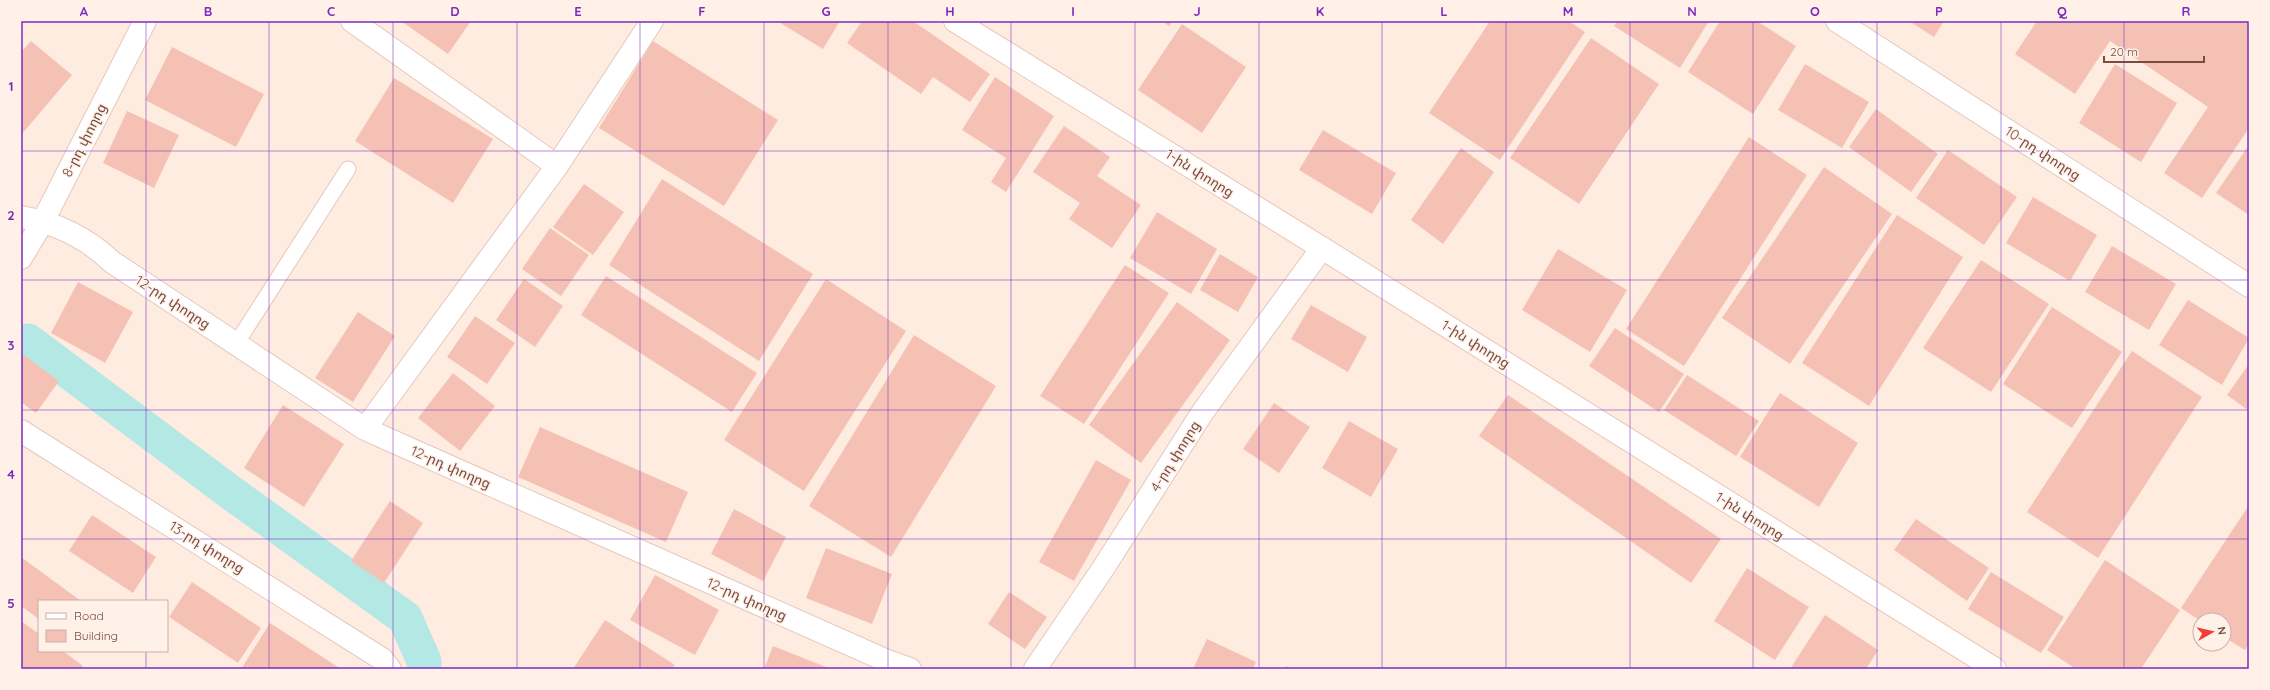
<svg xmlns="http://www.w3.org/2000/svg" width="2270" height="690" font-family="Quicksand,'Noto Sans Armenian',sans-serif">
<rect width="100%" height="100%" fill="#feece0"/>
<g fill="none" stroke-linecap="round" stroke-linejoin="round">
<!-- canal -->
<path stroke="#b3e8e5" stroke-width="35" d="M28,341L230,492L405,618L424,661V669"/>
</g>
<!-- building -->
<path fill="#f5c1b5" d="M401,21H471L448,54Z
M777,21H840L823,49Z
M862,21H913L990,74L970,102L933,77L921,94L847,43Z
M1162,21H1173L1169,26Z
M1490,21H1569L1585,32L1500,160L1429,113Z
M1618,21H1709L1680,68L1614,26Z
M1720,21H1757L1796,46L1753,114L1688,72Z
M1909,21H1944L1934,37Z
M2037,21H2249V128L2202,198L2164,173L2208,107L2110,41L2075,94L2015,54Z
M1182,24L1246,67L1202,133L1138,90Z
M1591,38L1659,84L1579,204L1510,158Z
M31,41L72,75L21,135V52Z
M653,41L778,120L724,206L599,128Z
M172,47L264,94L236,147L145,100Z
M1805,64L1869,102L1842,148L1778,110Z
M2115,64L2177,103L2141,162L2079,123Z
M995,77L1054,116L1006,192L991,182L1006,158L962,130Z
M394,78L493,139L453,203L355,141Z
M1876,109L1938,154L1911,192L1849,147Z
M127,111L179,135L154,188L103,163Z
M1064,126L1110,157L1097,176L1141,205L1112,248L1069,219L1080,203L1033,172Z
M1323,130L1396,173L1372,214L1299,170Z
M1749,137L1807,175L1684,366L1626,329Z
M2249,145V215L2216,193Z
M1461,148L1494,172L1443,244L1411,220Z
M1948,150L2017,197L1984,245L1916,198Z
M1824,167L1892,214L1790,364L1722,318Z
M662,179L813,274L759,361L609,265Z
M584,184L624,212L593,255L553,227Z
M2033,197L2097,235L2070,281L2006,243Z
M1157,212L1217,249L1191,294L1130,258Z
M1897,215L1963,257L1869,406L1802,363Z
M550,228L589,255L561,296L522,269Z
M2112,246L2176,284L2149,330L2085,292Z
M1558,249L1627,290L1590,352L1522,310Z
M1220,254L1258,277L1238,312L1200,290Z
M1981,260L2049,304L1991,392L1923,348Z
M1125,265L1169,293L1084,424L1040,396Z
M606,276L757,373L732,412L581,315Z
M524,279L563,306L535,347L496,320Z
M826,279L906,331L804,491L724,440Z
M78,282L133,312L105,363L51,333Z
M2188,300L2249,338L2222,385L2159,345Z
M1177,302L1230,340L1141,463L1089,425Z
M1311,305L1367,337L1348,372L1291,339Z
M2052,307L2122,352L2072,428L2003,384Z
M358,312L395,336L353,402L315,378Z
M475,316L515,343L487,384L447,357Z
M1615,328L1684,374L1659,412L1589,366Z
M914,335L996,386L891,557L809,506Z
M2132,351L2202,397L2098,558L2027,512Z
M21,353L59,381L36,413L21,402Z
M2249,364V411L2227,395Z
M453,373L495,406L460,451L418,418Z
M1687,375L1759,421L1736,456L1664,410Z
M1780,393L1858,443L1819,507L1740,457Z
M1508,395L1721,539L1691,583L1479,436Z
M1274,403L1310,427L1279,473L1243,449Z
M283,405L344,444L304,507L244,468Z
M1349,421L1398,449L1371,497L1322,468Z
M540,427L688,492L666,542L518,477Z
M1096,460L1131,480L1074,581L1039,562Z
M390,501L423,523L384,583L351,561Z
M2249,505V644L2245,650L2224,637V620H2199L2181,608Z
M734,509L786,537L763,581L711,554Z
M92,515L156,557L133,593L69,551Z
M1916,519L1989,568L1967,601L1894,550Z
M826,548L892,574L872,624L806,598Z
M21,557L81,601H39V619L21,606Z
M2105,560L2180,610L2141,669H2076L2047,650Z
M1747,568L1809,607L1775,660L1714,621Z
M1991,572L2064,617L2041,653L1968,609Z
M655,575L719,610L695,655L630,620Z
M192,582L261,628L238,663L169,617Z
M1009,592L1047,617L1025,649L988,624Z
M1825,615L1878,650L1866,669H1790Z
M605,620L675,665L672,669H573Z
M21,621L39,634V651H63L83,666L81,669L21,668Z
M270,623L341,669H241Z
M1207,639L1256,662L1253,669H1193Z
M773,646L831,669H764Z
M1286,666L1294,669H1285Z"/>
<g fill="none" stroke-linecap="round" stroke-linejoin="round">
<defs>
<path id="lane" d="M236,344L348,169"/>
<path id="street" d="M352,21L557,166
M1837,21L2249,286
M21,217C57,223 86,237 112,262L365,429L885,660L910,669
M365,429L557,166L652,21
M21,431L382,659L390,669
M1035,669L1104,567L1202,413L1322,248"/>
<path id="secondary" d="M955,21L1322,248L1995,669
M21,258L43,221L145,21"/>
</defs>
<!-- lane casing -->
<use href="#lane" stroke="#e4c8be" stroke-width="17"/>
<!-- street casing -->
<use href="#street" stroke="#e4c8be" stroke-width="24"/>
<!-- secondary casing -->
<use href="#secondary" stroke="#eac7bb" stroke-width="24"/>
<!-- lane -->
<use href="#lane" stroke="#fff" stroke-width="15"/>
<!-- street -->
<use href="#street" stroke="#fff" stroke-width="22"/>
<!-- secondary -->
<use href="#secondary" stroke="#fff" stroke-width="22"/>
</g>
<!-- grid -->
<path fill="none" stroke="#7b2cbf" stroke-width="1" stroke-opacity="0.55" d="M146,21V601M269,21V669M393,21V669M517,21V669M640,21V669M764,21V669M888,21V669M1011,21V669M1135,21V669M1259,21V669M1382,21V669M1506,21V669M1630,21V669M1753,21V669M1877,21V669M2001,21V669M2124,21V669M21,151H2249M21,280H2249M21,410H2249M21,539H2249M146,651V669"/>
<g text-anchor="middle" stroke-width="3" stroke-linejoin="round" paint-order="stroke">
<!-- street labels -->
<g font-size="14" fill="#764c45" stroke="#fff1e8">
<text transform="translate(84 140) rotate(-63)" y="5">8-րդ փողոց</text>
<text transform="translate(2043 153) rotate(33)" y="5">10-րդ փողոց</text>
<text transform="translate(1200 173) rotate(32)" y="5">1-ին փողոց</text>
<text transform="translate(173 302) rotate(33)" y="5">12-րդ փողոց</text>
<text transform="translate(1476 344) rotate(32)" y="5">1-ին փողոց</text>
<text transform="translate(1175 456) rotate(-58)" y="5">4-րդ փողոց</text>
<text transform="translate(451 467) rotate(24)" y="5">12-րդ փողոց</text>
<text transform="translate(1750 516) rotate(32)" y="5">1-ին փողոց</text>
<text transform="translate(207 547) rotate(32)" y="5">13-րդ փողոց</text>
<text transform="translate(747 599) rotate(24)" y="5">12-րդ փողոց</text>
</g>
</g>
<!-- border -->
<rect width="2270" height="690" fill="none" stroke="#fff1e8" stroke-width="44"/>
<!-- legend -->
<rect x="38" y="600" width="130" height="52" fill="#fff1e8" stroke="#c8afa7"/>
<rect x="46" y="613" width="20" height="6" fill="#ffffff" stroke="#c8afa7"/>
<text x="74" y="620" font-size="12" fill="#764c45">Road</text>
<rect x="46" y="630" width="20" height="12" fill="#f5c1b5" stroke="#c8afa7"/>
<text x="74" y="640" font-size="12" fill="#764c45">Building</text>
<!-- north arrow -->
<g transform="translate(2212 632) rotate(82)"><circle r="19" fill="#fff1e8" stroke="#c8afa7"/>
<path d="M0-3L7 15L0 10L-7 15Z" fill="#f13d3b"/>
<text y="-6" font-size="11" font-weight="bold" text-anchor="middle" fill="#764c45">N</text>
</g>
<!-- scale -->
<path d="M2104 56v6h100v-6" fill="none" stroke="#764c45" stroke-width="2"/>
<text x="2110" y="56" font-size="12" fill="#764c45" stroke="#fff1e8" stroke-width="3" paint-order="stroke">20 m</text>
<rect x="22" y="22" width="2226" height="646" fill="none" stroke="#7b2cbf" stroke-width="1.5"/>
<g font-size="13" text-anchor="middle" font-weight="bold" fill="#7b2cbf">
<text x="84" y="16">A</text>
<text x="208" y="16">B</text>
<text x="331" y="16">C</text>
<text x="455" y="16">D</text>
<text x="578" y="16">E</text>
<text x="702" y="16">F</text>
<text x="826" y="16">G</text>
<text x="950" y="16">H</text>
<text x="1073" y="16">I</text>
<text x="1197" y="16">J</text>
<text x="1320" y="16">K</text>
<text x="1444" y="16">L</text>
<text x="1568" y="16">M</text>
<text x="1692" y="16">N</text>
<text x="1815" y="16">O</text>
<text x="1939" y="16">P</text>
<text x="2062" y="16">Q</text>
<text x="2186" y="16">R</text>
<text x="11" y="91">1</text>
<text x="11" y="220">2</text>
<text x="11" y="350">3</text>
<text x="11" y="479">4</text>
<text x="11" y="608">5</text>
</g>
</svg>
